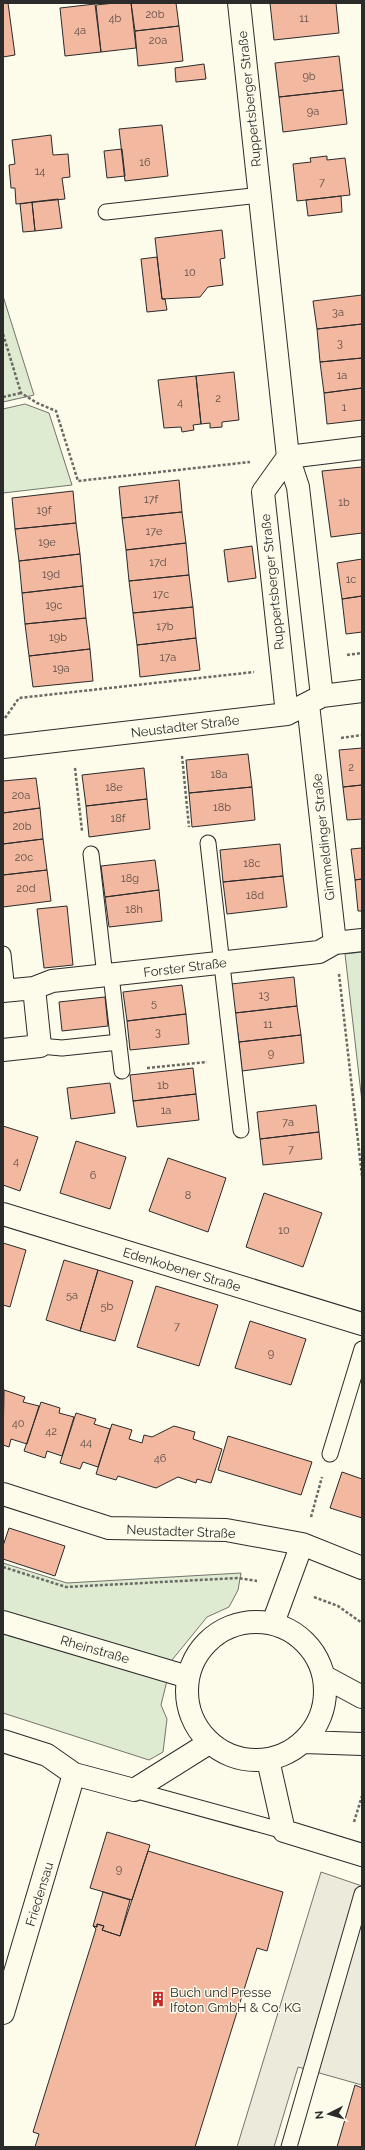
<svg xmlns="http://www.w3.org/2000/svg" width="365" height="2150" font-family="Raleway,sans-serif">
<rect width="100%" height="100%" fill="#fdfbea"/>
<!-- green -->
<path fill="#deebd1" stroke="#74746e" d="M3,296L34,395L3,402Z
M25,404L49,413L72,485L3,493V409Z
M362,952V1102L345,954Z
M3,1563L67,1583L241,1573L238,1590L229,1607L207,1617L172,1660L161,1705L167,1719L163,1752L149,1760L3,1713Z"/>
<!-- parking -->
<path fill="#eceadb" stroke="#74746e" d="M321,1872L362,1886V2085L298,2067L274,2147H237Z"/>
<!-- building -->
<path fill="#f2b8a0" stroke="#2b2b2b" d="M3,3H8L15,55L3,57Z
M115,3H131L136,48L101,52L96,5Z
M131,3H176L179,26L135,31Z
M270,3H336L339,33L274,40Z
M95,4L101,52L65,56L60,8Z
M179,26L183,61L138,66L135,31Z
M339,56L343,90L279,97L275,63Z
M204,64L206,79L176,82L175,68Z
M343,90L347,124L283,132L279,97Z
M162,125L168,176L125,181L119,129Z
M51,135L53,155L68,154L70,177L62,178L65,199L16,204L15,188H11L9,165L15,164L12,140Z
M122,149L125,176L107,178L104,151Z
M327,156V160L345,158L350,195L297,201L293,164L311,162L310,158Z
M341,196L342,212L308,216L306,200Z
M58,199L62,228L35,231L32,202Z
M32,202L35,231L23,232L20,204Z
M222,230L225,258L220,259L223,285L208,287L200,297L162,299L155,238Z
M157,257L162,299H165L167,310L147,312L141,259Z
M362,295V324L317,329L313,301Z
M362,324V358L320,362L317,329Z
M362,358V388L324,393L320,362Z
M234,372L239,420L222,422V427L210,428V423L201,424L196,376Z
M196,376L201,424L193,425L194,430L182,432L181,427L164,428L158,380Z
M362,388V420L327,424L324,393Z
M362,467V533L331,537L322,471Z
M179,480L182,512L122,518L119,487Z
M73,491L76,523L15,529L12,498Z
M182,512L186,543L126,550L122,518Z
M76,523L80,554L19,561L15,529Z
M186,543L189,575L129,581L126,550Z
M252,546L256,578L228,582L224,550Z
M80,554L83,586L22,593L19,561Z
M362,559V596L342,599L337,563Z
M189,575L193,607L133,613L129,581Z
M83,586L86,618L25,624L22,593Z
M362,596V632L346,634L342,599Z
M193,607L196,638L137,645L133,613Z
M86,618L90,649L29,656L25,624Z
M196,638L200,670L140,677L137,645Z
M90,649L93,681L33,687L29,656Z
M362,748V785L343,787L339,750Z
M248,754L252,787L189,793L186,760Z
M144,768L147,799L86,806L82,775Z
M36,778L40,808L3,813V781Z
M362,785V819L347,820L343,787Z
M252,787L255,820L192,827L189,793Z
M147,799L150,829L89,837L86,806Z
M40,808L43,839L3,844V813Z
M43,839L47,870L3,875V844Z
M280,844L283,876L223,882L220,850Z
M362,848V879L355,880L351,849Z
M155,860L159,890L105,897L101,866Z
M47,870L51,901L3,907V875Z
M283,876L287,907L227,914L223,882Z
M362,879V911H358L355,880Z
M159,890L162,921L109,927L105,897Z
M67,906L73,965L44,968L37,909Z
M294,977L297,1006L235,1013L231,984Z
M182,985L186,1014L127,1021L123,992Z
M105,997L108,1026L62,1031L59,1002Z
M297,1006L301,1035L239,1042L235,1013Z
M186,1014L189,1044L130,1050L127,1021Z
M301,1035L304,1063L242,1071L239,1042Z
M193,1068L196,1094L133,1101L130,1075Z
M110,1083L115,1113L71,1119L67,1088Z
M196,1094L199,1120L137,1127L133,1101Z
M316,1105L319,1132L260,1139L257,1112Z
M3,1126L38,1137L20,1191L3,1185Z
M319,1132L322,1159L263,1165L260,1139Z
M76,1141L126,1157L110,1209L60,1193Z
M168,1158L226,1178L208,1232L149,1211Z
M264,1193L322,1213L303,1267L246,1247Z
M3,1243L26,1250L10,1307L3,1305Z
M64,1260L98,1270L80,1331L46,1320Z
M98,1270L133,1281L115,1341L80,1331Z
M156,1286L218,1305L199,1366L137,1347Z
M250,1321L306,1339L291,1385L235,1368Z
M4,1390L25,1397L23,1402L39,1406L27,1444L11,1439L9,1447L3,1445Z
M41,1402L60,1408L59,1413L74,1417L62,1456L47,1451L45,1458L24,1451Z
M76,1413L96,1419L94,1424L110,1429L98,1467L83,1462L80,1469L60,1463Z
M112,1424L132,1430L129,1439L142,1443L144,1435L152,1437L174,1426L195,1432L193,1439L222,1449L211,1483L197,1479L196,1483L178,1477L156,1488L118,1476L116,1480L96,1474Z
M228,1436L312,1462L301,1495L218,1470Z
M342,1472L362,1479V1518L330,1508Z
M9,1528L65,1546L55,1576L3,1559V1546Z
M107,1832L150,1845L132,1900L90,1888Z
M148,1851L283,1892L267,1951L257,1948L195,2147H35L39,2134L33,2132L96,1929L93,1926L97,1927V1924L104,1926L102,1930L120,1936Z
M103,1892L130,1900L120,1936L102,1930L104,1926L97,1924V1927L93,1926Z
M355,2085L362,2088V2147H337Z"/>
<g fill="none" stroke-linecap="round" stroke-linejoin="round">
<defs>
<path id="service" d="M106,212L260,195
M208,843L241,1130
M91,854L105,976
M3,954L7,991
M111,975L122,1071
M40,1046L62,1048L119,1042
M330,1454L362,1349
M134,1790L284,1831
M289,2147L362,1894"/>
<path id="minor" d="M239,3L288,457L298,487L322,696
M288,457L362,448
M308,704L335,943L362,940
M287,714L263,492L288,457
M3,747L287,714L322,696L362,691
M34,988L52,981L319,952L335,943
M3,991L34,988L40,1046L3,1050
M3,1214L362,1324
M3,1494L109,1528L226,1530L302,1544L362,1568
M273,1623L302,1544
M3,1741L47,1755L74,1774L134,1790L209,1743
M268,1760L284,1831L362,1855
M3,2013L74,1774"/>
<path id="secondary" d="M187 1691a69 69 0 1 1 138 0a69 69 0 1 1-138 0Z
M3,1622L188,1677
M325,1677L362,1697
M304,1742L362,1744"/>
</defs>
<!-- service casing -->
<use href="#service" stroke="#2b2b2b" stroke-width="17"/>
<!-- minor casing -->
<use href="#minor" stroke="#2b2b2b" stroke-width="24"/>
<!-- secondary casing -->
<use href="#secondary" stroke="#2b2b2b" stroke-width="24"/>
<!-- path -->
<path stroke="#6a6964" stroke-width="2.5" stroke-dasharray="3 2" stroke-linecap="butt" d="M3,334L21,393L37,403L56,411L78,481L250,462
M3,397L21,393
M347,655L362,653
M5,718L19,698L254,672
M341,738L362,735
M182,756L189,827
M75,768L82,831
M339,974L362,1176
M147,1068L207,1062
M311,1517L322,1477
M3,1567L66,1587L238,1578L257,1581
M314,1597L338,1606L362,1623
M354,1822L362,1796"/>
<!-- service -->
<use href="#service" stroke="#fdfbea" stroke-width="15"/>
<!-- minor -->
<use href="#minor" stroke="#fdfbea" stroke-width="22"/>
<!-- secondary -->
<use href="#secondary" stroke="#fdfbea" stroke-width="22"/>
</g>
<!-- icons -->
<defs>
<symbol id="building-bare" viewBox="-9 -9 18 18"><path d="M-4-6H4V6H1V3H-1V6H-4ZM-2.5-4.3h1.7v1.8h-1.7ZM.8-4.3h1.7v1.8H.8ZM-2.5-1h1.7V.8h-1.7ZM.8-1h1.7V.8H.8Z" fill="#c62828" stroke="#fdfbea" stroke-width="2.5" paint-order="stroke"/></symbol>
</defs>
<g fill-rule="evenodd">
<use href="#building-bare" x="147" y="1988" width="22" height="22"/>
</g>
<g text-anchor="middle" stroke-width="3" stroke-linejoin="round" paint-order="stroke">
<!-- number labels -->
<g font-size="11" fill="#5d4e48">
<text x="155" y="18">20b</text>
<text x="115" y="22">4b</text>
<text x="304" y="22">11</text>
<text x="80" y="34">4a</text>
<text x="158" y="44">20a</text>
<text x="309" y="80">9b</text>
<text x="313" y="115">9a</text>
<text x="145" y="166">16</text>
<text x="40" y="175">14</text>
<text x="322" y="186">7</text>
<text x="190" y="276">10</text>
<text x="338" y="316">3a</text>
<text x="340" y="347">3</text>
<text x="342" y="379">1a</text>
<text x="218" y="402">2</text>
<text x="180" y="406">4</text>
<text x="344" y="411">1</text>
<text x="151" y="503">17f</text>
<text x="344" y="506">1b</text>
<text x="44" y="514">19f</text>
<text x="154" y="535">17e</text>
<text x="47" y="546">19e</text>
<text x="158" y="566">17d</text>
<text x="51" y="578">19d</text>
<text x="351" y="583">1c</text>
<text x="161" y="598">17c</text>
<text x="54" y="609">19c</text>
<text x="165" y="630">17b</text>
<text x="58" y="641">19b</text>
<text x="168" y="661">17a</text>
<text x="61" y="672">19a</text>
<text x="351" y="771">2</text>
<text x="219" y="778">18a</text>
<text x="114" y="791">18e</text>
<text x="21" y="799">20a</text>
<text x="222" y="811">18b</text>
<text x="118" y="822">18f</text>
<text x="22" y="830">20b</text>
<text x="24" y="861">20c</text>
<text x="252" y="867">18c</text>
<text x="130" y="882">18g</text>
<text x="26" y="892">20d</text>
<text x="255" y="899">18d</text>
<text x="134" y="913">18h</text>
<text x="264" y="999">13</text>
<text x="154" y="1007">5</text>
<text x="268" y="1028">11</text>
<text x="158" y="1036">3</text>
<text x="271" y="1057">9</text>
<text x="163" y="1089">1b</text>
<text x="166" y="1114">1a</text>
<text x="288" y="1126">7a</text>
<text x="291" y="1153">7</text>
<text x="16" y="1165">4</text>
<text x="93" y="1179">6</text>
<text x="188" y="1199">8</text>
<text x="284" y="1234">10</text>
<text x="72" y="1299">5a</text>
<text x="107" y="1310">5b</text>
<text x="177" y="1330">7</text>
<text x="271" y="1357">9</text>
<text x="18" y="1427">40</text>
<text x="51" y="1435">42</text>
<text x="86" y="1446">44</text>
<text x="160" y="1462">46</text>
<text x="119" y="1873">9</text>
</g>
<!-- street labels -->
<g font-size="13" fill="#2b2b2b" stroke="#fdfbea">
<text transform="translate(249 99) rotate(-96)" y="5">Ruppertsberger Straße</text>
<text transform="translate(272 582) rotate(-96)" y="5">Ruppertsberger Straße</text>
<text transform="translate(185 726) rotate(-7)" y="5">Neustadter Straße</text>
<text transform="translate(323 837) rotate(-96)" y="5">Gimmeldinger Straße</text>
<text transform="translate(185 967) rotate(-7)" y="5">Forster Straße</text>
<text transform="translate(182 1269) rotate(17)" y="5">Edenkobener Straße</text>
<text transform="translate(181 1531) rotate(2)" y="5">Neustadter Straße</text>
<text transform="translate(95 1649) rotate(16)" y="5">Rheinstraße</text>
<text transform="translate(39 1894) rotate(-73)" y="5">Friedensau</text>
</g>
<!-- poi labels -->
<g font-size="13" fill="#2b2b2b" stroke="#fdfbea" text-anchor="start">
<text x="170" y="1997">Buch und Presse<tspan x="170" dy="15">Ifoton GmbH &amp; Co. KG</tspan></text>
</g>
</g>
<!-- border -->
<rect width="365" height="2150" fill="none" stroke="#2b2b2b" stroke-width="8"/>
<!-- north arrow -->
<g transform="translate(329 2114) rotate(264)" stroke="#fdfbea" stroke-width="3" paint-order="stroke">
<path d="M0-3L7 15L0 10L-7 15Z" fill="#2b2b2b"/>
<text y="-6" font-size="11" font-weight="bold" text-anchor="middle" fill="#2b2b2b">N</text>
</g>
</svg>
